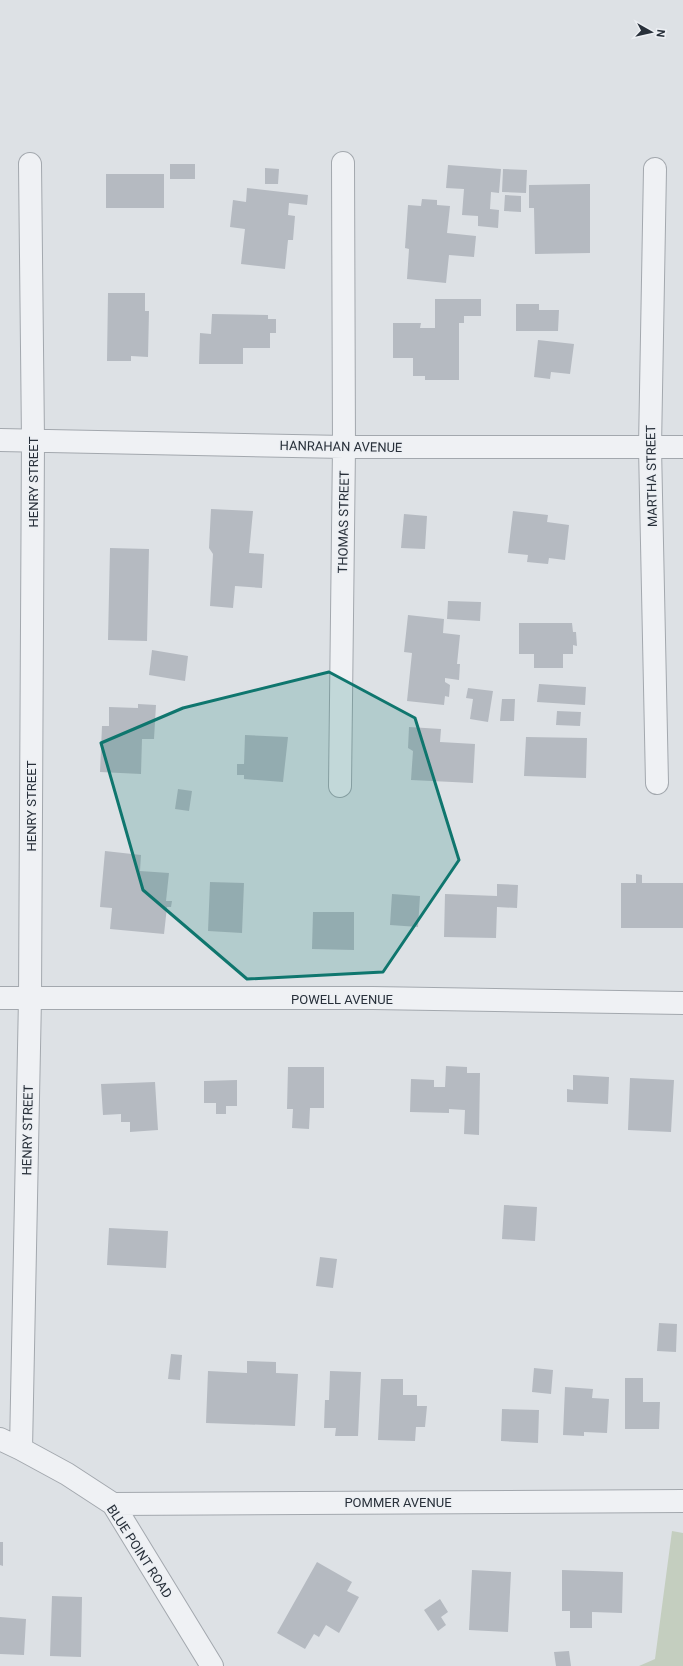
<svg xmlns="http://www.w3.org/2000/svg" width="683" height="1666" font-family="Roboto,sans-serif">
<rect width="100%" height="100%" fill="#dde1e5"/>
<!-- green -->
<path fill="#c4cebf" d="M672,1531L683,1533V1666H639L655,1659Z"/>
<!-- building -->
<path fill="#b5bac1" d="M170,164H195V179H170Z
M448,165L501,169L499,193L491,192L490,209L499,210L498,228L478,226V216L462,215L464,189L446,188Z
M265,168L279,169L278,184H265Z
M503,169L527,170L526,193L502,192Z
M106,174H164V208H106Z
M590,184V253L535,254L534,208H529V185Z
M247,188L308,195L307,205L289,203L288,215L295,216L293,240H288L285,269L241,264L245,229L230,227L233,200L246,202Z
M505,195L521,196V212L504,211Z
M422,199L437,200V205L450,206L447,233L476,236L474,257L449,255L446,283L407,279L409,249L405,248L408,205L421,206Z
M108,293H145V311H149L148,357L131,356V361H107Z
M435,299H481V316H464V323H459V380H425V376H413V358H393V323H421L420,328H435Z
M516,304H539V310H559L558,331H516Z
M212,314L268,315V319H276V333H270V348H243V364H199L200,333L211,334Z
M538,340L574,344L570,374L551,372L550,379L534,377Z
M211,509L253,511L249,553L264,554L262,588L235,586L233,608L210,606L213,554L209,548Z
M513,511L548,515L547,522L569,525L565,560L549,558L548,564L527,562L528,555L508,553Z
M404,514L427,516L425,549L401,548Z
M110,548L149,549L147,641L108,640Z
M448,601L481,602L480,621L447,619Z
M408,615L444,619L443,633L460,635L457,664H460L459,680L445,678V682L450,685L449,697L445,696L444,705L407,701L412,653L404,652Z
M519,623H572L573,632H576L577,646L573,645V654H563V668H534V654H519Z
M152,650L188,656L185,681L149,675Z
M539,684L586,687L585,705L537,702Z
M468,688L493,691L488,722L470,719L473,699L466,698Z
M502,699H515L514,721H500Z
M138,704L156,705L154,739H142L141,774L100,772L102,726H109V707L138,708Z
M557,711L581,712L580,726L556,725Z
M409,727L441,729L440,742L475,744L473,783L411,780L413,751L408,748Z
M245,735L288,737L283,782L244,779V775H237V764H244Z
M526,737L587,738L586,778L524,776Z
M178,789L192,791L189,811L175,809Z
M105,851L141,855L140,871L169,873L166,901H172L171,907H167L164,934L110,929L112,908L100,907Z
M636,874L642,875V883H683V928H621V883H636Z
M210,882L244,883L242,933L208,931Z
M497,884L518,885L517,908L497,907L496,938L444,937L445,894L497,896Z
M392,894L420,896L418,927L390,925Z
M313,912H354V950L312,949Z
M446,1066L467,1067V1073H480L479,1135L464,1134L465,1110L449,1109V1113L410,1112L411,1079L434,1080V1087H445Z
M288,1067H324V1108H310L309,1129L292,1128L293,1109H287Z
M573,1075L609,1077L608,1104L567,1102V1089L573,1090Z
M630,1078L674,1080L671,1132L628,1130Z
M237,1080V1106H226V1114H216V1103H204V1081Z
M155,1082L158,1130L130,1132V1122H121V1114L103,1115L101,1084Z
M504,1205L537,1207L535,1241L502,1239Z
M109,1228L168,1231L166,1268L107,1265Z
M320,1257L337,1259L333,1288L316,1286Z
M659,1323L677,1324L676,1352L657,1351Z
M171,1354L182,1355L180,1380L168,1379Z
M247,1361L276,1362V1373L298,1374L295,1426L206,1423L208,1371L247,1373Z
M534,1368L553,1370L551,1394L532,1392Z
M330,1371L361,1372L358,1436H335L336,1428H324L325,1400H329Z
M625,1378H643V1402H660L659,1429H625Z
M381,1379H403V1395H417V1406H427L425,1427H416L415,1441L378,1440Z
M565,1387L593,1389L592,1398L609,1399L607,1433L584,1432V1436L563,1435Z
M502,1409L539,1410L538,1443L501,1441Z
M0,1542H3V1566L0,1565Z
M317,1562L352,1582L347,1591L359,1597L339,1633L326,1625L319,1637L314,1634L305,1649L277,1633Z
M472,1570L511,1572L508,1632L469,1630Z
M562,1570L623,1572L622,1613L592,1612V1628H570V1611H562Z
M52,1596L82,1597L81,1657L50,1656Z
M440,1599L448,1612L441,1617L446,1625L438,1631L424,1610Z
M0,1617L26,1619L24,1655L0,1654Z
M569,1651L571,1666H556L554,1652Z"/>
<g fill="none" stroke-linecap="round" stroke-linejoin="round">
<defs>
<path id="minor" d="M655,169L650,447L657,783
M0,440L344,447H683
M340,786L344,447L343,163
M0,998H373L683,1003
M0,1439L21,1449L67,1474L113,1504L212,1666
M21,1449L30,998L33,440L30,164
M113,1504L683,1501"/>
</defs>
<!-- minor casing -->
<use href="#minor" stroke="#a3a8ae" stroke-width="24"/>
<!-- minor -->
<use href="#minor" stroke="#eff1f4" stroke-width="22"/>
</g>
<!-- marked area -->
<path fill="#0f766e" fill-opacity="0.2" stroke="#0f766e" stroke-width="3" stroke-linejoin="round" d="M329,672L415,718L459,860L383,972L247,979L143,890L101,743L183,708Z"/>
<g text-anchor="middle" stroke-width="3" stroke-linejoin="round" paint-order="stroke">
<!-- street labels -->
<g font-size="13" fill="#28303a" stroke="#eceff3">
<text transform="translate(341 446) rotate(1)" y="5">HANRAHAN AVENUE</text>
<text transform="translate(651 476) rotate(-91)" y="5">MARTHA STREET</text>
<text transform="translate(33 482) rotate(-90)" y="5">HENRY STREET</text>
<text transform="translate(343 522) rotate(-89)" y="5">THOMAS STREET</text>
<text transform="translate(31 806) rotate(-90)" y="5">HENRY STREET</text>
<text x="342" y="1004">POWELL AVENUE</text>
<text transform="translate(27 1130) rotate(-89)" y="5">HENRY STREET</text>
<text x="398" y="1507">POMMER AVENUE</text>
<text transform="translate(140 1551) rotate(57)" y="5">BLUE POINT ROAD</text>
</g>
</g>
<!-- north arrow -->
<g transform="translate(651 32) rotate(98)" stroke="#eceff3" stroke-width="3" paint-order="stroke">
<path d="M0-3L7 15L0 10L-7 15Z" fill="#28303a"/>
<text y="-6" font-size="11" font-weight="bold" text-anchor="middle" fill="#28303a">N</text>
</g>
</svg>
